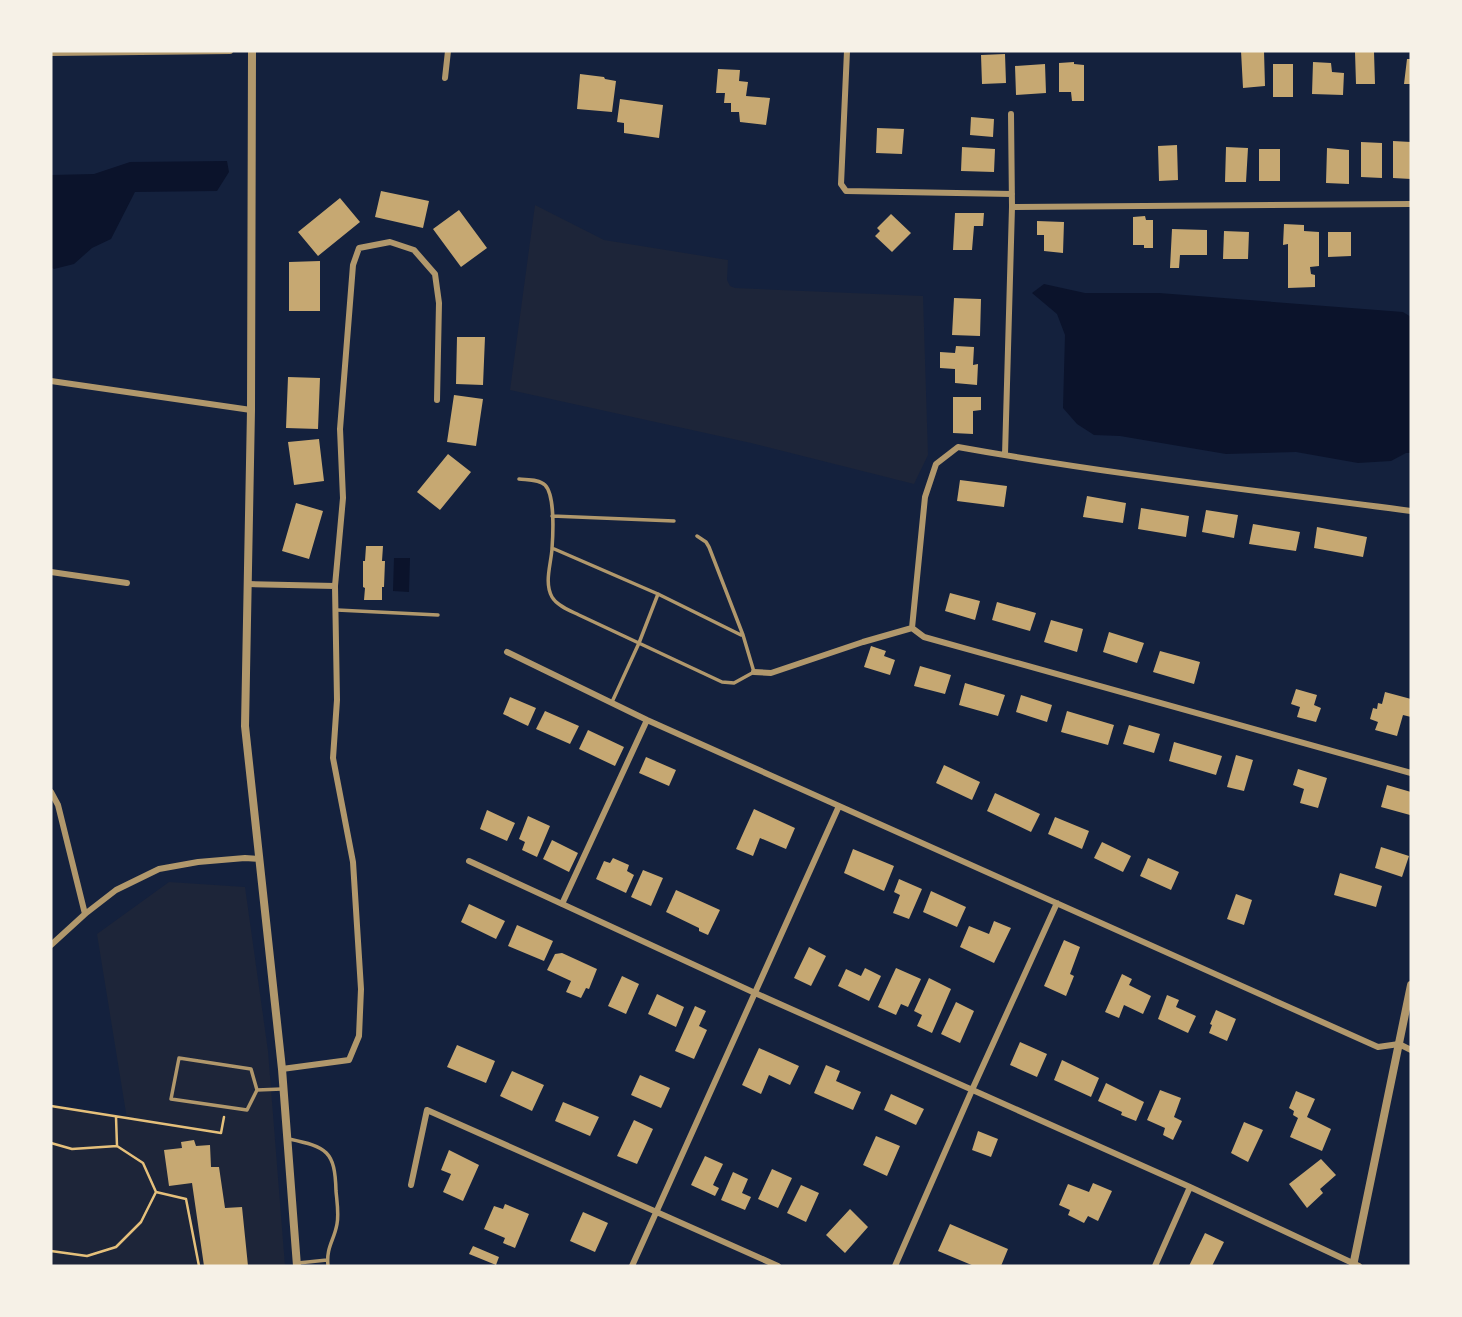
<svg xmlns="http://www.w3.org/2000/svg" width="1462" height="1317" font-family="Commissioner,sans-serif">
<rect width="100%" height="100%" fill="#14213d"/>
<!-- green -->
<path fill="#1d2539" d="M535,205L604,240L728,260L727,280L730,286L735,288L923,296L928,455L914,484L751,443L510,390Z
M169,882L245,887L268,1051L285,1266H51V1106L127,1119L97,934Z"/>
<!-- water -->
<path fill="#0b132b" d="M227,161L229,172L217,191L135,192L111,239L92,248L74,264L54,269L51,267V175L94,174L130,162Z
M1044,284L1085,293H1159L1403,312L1411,317V453H1406L1391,461L1358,463L1296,452L1226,454L1120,436L1094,435L1077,424L1063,408L1065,335L1057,314L1032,293Z
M394,558H410L409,592L393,591Z"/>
<!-- building -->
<path fill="#c6a872" d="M1241,51H1264L1265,86L1243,88Z
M1355,52H1374L1375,84H1356Z
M1005,54L1006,83L982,84L981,55Z
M1407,59H1411V84H1404Z
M1074,62V64L1084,65V101H1072L1071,92H1059V63Z
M1313,62L1331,63L1332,72L1344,73L1343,95L1312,94Z
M1045,64L1046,93L1016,95L1015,66Z
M1273,64H1293V97H1273Z
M718,69L740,70L739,81L748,82L746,96L770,98L766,125L740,122L739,112H731V103H724L725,93H716Z
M580,74L604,77L605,79L616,81L612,112L577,109Z
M620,99L663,105L659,138L624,133V123L617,122Z
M971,117L994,119L993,137L970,135Z
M877,128L904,129L902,154L876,153Z
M1393,141L1411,142V179L1393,178Z
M1361,142L1382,143V178L1361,177Z
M1177,145L1178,180L1159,181L1158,146Z
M962,147L995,149L994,172L961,171Z
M1226,147L1248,148L1246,182H1225Z
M1327,148L1349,150V184L1326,183Z
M1259,149H1280V181H1259Z
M381,191L429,201L423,228L375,217Z
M340,198L360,222L318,256L298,232Z
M459,210L487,248L461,267L433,229Z
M955,213H984L983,226H974L972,250H953Z
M891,214L911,233L892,252L875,236L880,231L877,228Z
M1145,216L1146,220H1153V248H1144V245H1133V217Z
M1037,221L1064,222L1063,253L1044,251V235H1037Z
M1284,224L1304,225V231L1319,232V266L1310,267L1311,274L1315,275V287L1288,288V244L1283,245Z
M1172,229L1207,230V255H1180L1179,268H1170Z
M1224,231L1249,232L1248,259H1223Z
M1328,232H1351V256L1328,257Z
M320,261V311H289V262Z
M954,298L981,299L980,336L952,335Z
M457,337H485L483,385L456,384Z
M956,346L974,347L973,365L978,364L977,385L955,383V369L940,368V352L955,353Z
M288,377L320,378L318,429L286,428Z
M454,395L483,399L476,446L447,442Z
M953,397H981V410L973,411V434L953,433Z
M319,439L324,481L294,485L288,442Z
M448,454L471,472L440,510L417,492Z
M960,480L1007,486L1004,507L957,501Z
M1087,496L1126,503L1123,523L1083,517Z
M296,503L323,511L309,559L282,551Z
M1141,508L1189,516L1186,537L1138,529Z
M1206,510L1238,515L1234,538L1202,532Z
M1253,524L1300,532L1296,551L1249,544Z
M1317,527L1367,537L1363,557L1314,548Z
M366,546H383L382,561H385L384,587H382V600H364L365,588L363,587V561H365Z
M950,593L980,601L975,620L945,611Z
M997,602L1036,613L1030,631L992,620Z
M1051,620L1083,629L1077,652L1044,642Z
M1109,632L1144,643L1137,663L1103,652Z
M871,646L886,651L884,656L895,660L890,675L864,667Z
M1160,651L1200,662L1194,684L1153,672Z
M920,666L951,675L945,694L914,686Z
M965,683L1005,695L998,716L959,705Z
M1296,689L1317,695L1314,705L1321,708L1316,722L1297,717L1300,707L1291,704Z
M1385,692L1411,699V717L1403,715L1397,736L1375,730L1378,722L1370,719L1373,708L1377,709L1378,703L1382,704Z
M1021,695L1052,705L1047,722L1016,712Z
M510,697L536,708L528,726L503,714Z
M545,711L579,726L570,744L536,729Z
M1067,711L1114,725L1108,745L1061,732Z
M1129,725L1160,734L1154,753L1123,744Z
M588,730L624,747L615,766L579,749Z
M1174,742L1222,756L1216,775L1169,761Z
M1236,755L1253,760L1244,791L1227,787Z
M646,757L676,770L669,786L639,773Z
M944,765L980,782L972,800L936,783Z
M1298,769L1327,778L1318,808L1300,803L1304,789L1293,785Z
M1387,785L1411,792L1410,815L1381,807Z
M995,793L1040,814L1031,832L987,811Z
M754,809L795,828L786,849L760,838L753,856L736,849Z
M487,810L515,823L507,841L480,829Z
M528,816L550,826L537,857L522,850L525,842L519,839Z
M1055,817L1089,831L1082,849L1048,834Z
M552,840L578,853L569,872L543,859Z
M1102,842L1131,856L1123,872L1094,858Z
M1381,847L1409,856L1402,877L1375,868Z
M853,849L894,866L884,891L844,873Z
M613,858L629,865L627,871L634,875L626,893L596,879L604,861L610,863Z
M1148,858L1179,872L1171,890L1140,876Z
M643,870L663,878L651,906L631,897Z
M1340,873L1382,886L1376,907L1334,895Z
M899,879L922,889L909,919L893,913L900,895L894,892Z
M676,890L720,910L708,935L699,931V928L666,912Z
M931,891L966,907L957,927L923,912Z
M1236,894L1252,900L1244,925L1227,919Z
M469,904L505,921L496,939L461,922Z
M994,921L1011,928L994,963L960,947L969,926L989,934Z
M517,925L553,941L544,961L508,946Z
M1064,940L1080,947L1070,974L1074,976L1066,996L1044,986Z
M809,947L826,956L811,986L794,978Z
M562,953L597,969L589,989L586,988L581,998L566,992L571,981L547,970L555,954Z
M865,968L881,976L869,1001L838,986L846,969L861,976Z
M896,968L921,979L908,1007L901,1004L896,1015L878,1007Z
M1122,974L1132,979L1129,985L1151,996L1143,1014L1124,1005L1119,1018L1105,1012Z
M622,976L639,984L626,1014L608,1006Z
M929,978L951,989L932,1033L917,1026L922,1015L914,1011Z
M657,994L684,1007L676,1027L648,1014Z
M1167,995L1179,1000L1176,1007L1196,1016L1188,1033L1158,1019Z
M956,1002L974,1011L960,1043L941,1034Z
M695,1006L706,1011L699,1026L707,1030L694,1059L675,1051Z
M1216,1010L1236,1019L1227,1041L1209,1033L1212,1025L1210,1024Z
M1020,1042L1047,1054L1037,1077L1010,1065Z
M457,1045L495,1061L486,1083L447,1067Z
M759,1048L799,1066L790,1085L769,1075L761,1094L742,1085Z
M1062,1060L1099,1078L1091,1097L1054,1080Z
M826,1065L840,1071L836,1081L861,1092L853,1110L814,1093Z
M512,1071L544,1085L532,1111L500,1096Z
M640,1075L670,1088L661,1108L631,1095Z
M1106,1083L1144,1102L1136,1121L1121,1115L1122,1112L1098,1101Z
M1160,1090L1181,1098L1174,1117L1182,1121L1173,1140L1163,1135L1165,1128L1147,1120Z
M1296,1091L1315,1099L1307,1117L1331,1129L1322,1151L1290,1137L1298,1118L1293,1115L1294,1111L1289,1108Z
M891,1094L924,1109L916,1125L884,1110Z
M563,1102L599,1117L590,1136L555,1121Z
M634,1120L653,1129L637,1164L617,1156Z
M1244,1122L1263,1130L1248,1162L1231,1153Z
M978,1131L998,1139L991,1157L972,1150Z
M876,1136L900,1146L887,1176L863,1165Z
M194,1140L196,1146L210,1145L211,1167H219L225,1208L242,1207L248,1266H204L192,1183L169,1186L164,1150L182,1148L181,1142Z
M449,1150L479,1165L463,1201L443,1192L451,1174L441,1170Z
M705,1156L723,1164L713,1185L719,1188L715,1196L691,1185Z
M1321,1159L1336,1175L1320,1189L1323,1193L1307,1208L1289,1184Z
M772,1169L792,1178L778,1208L758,1199Z
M733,1172L748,1179L742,1193L751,1197L745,1210L721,1200Z
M1093,1183L1112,1191L1098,1221L1088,1216L1084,1223L1068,1215L1070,1210L1059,1205L1068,1184L1089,1192Z
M801,1185L819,1193L806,1222L787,1213Z
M505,1204L529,1214L515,1248L503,1243L505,1238L484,1229L494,1206L503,1209Z
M850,1209L868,1227L845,1253L826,1235Z
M583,1212L608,1223L595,1252L570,1241Z
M950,1224L1008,1249L1001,1266H974L938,1251Z
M1205,1233L1224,1242L1212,1266H1189Z
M473,1246L499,1257L496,1265L469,1254Z"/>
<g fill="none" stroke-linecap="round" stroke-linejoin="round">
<!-- path -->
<path stroke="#e5c07b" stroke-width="2.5" d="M51,1106L221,1133L224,1117
M116,1117L117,1146L143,1163L156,1192L186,1199L199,1266
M51,1143L72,1149L117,1146
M51,1251L87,1256L116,1247L141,1222L156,1192"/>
<!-- service -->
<path stroke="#b1986c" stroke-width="3.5" d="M519,479C527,480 539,479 545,485C555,495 553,535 552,549C551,564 544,583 552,597C557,606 571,611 579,615L722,682L734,683L754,672L743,635L709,547L706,542L697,536
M552,516L674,521
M552,548L658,594L741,635
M337,610L438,615
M612,702L639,643L658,594
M179,1058L251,1069L257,1090L247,1110L171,1099Z
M257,1090L282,1089
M289,1139C327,1147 335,1151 336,1191C337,1202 339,1214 337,1224C334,1241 326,1247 328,1266
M298,1263L327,1260"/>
<!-- minor -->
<path stroke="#b1986c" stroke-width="6" d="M847,51L841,184L846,191L1012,194
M51,53L230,51
M445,78L448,51
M1012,207L1411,204
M51,381L251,410
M1005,455L1012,207L1011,114
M51,572L127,583
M248,584L335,586
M912,628L925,497L936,464L958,447C1108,474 1260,491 1411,511
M912,628L924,637L1411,773
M507,652L647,720L1378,1047L1399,1044L1411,1050
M754,672L771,673L863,642L912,628
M51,792L58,805L85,914
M469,861L755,993L1190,1187L1359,1266
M562,904L647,720
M51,945L85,914L116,890L159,869L198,862L245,858L260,859
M282,1069L349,1060L359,1036L361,989L353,862L333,758L337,700L335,586L343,498L340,429L353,265L359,248L390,242L414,250L435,274L439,303L437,400
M411,1185L427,1110L778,1266
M632,1266L839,806
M895,1266L972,1090L1057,903
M1155,1266L1190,1187"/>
<!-- tertiary -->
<path stroke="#b1986c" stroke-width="8" d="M252,51L251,410L245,726L282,1069L297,1266
M1353,1266L1411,985"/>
</g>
<!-- border -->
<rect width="1462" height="1317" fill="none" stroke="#f6f1e7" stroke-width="105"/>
</svg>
